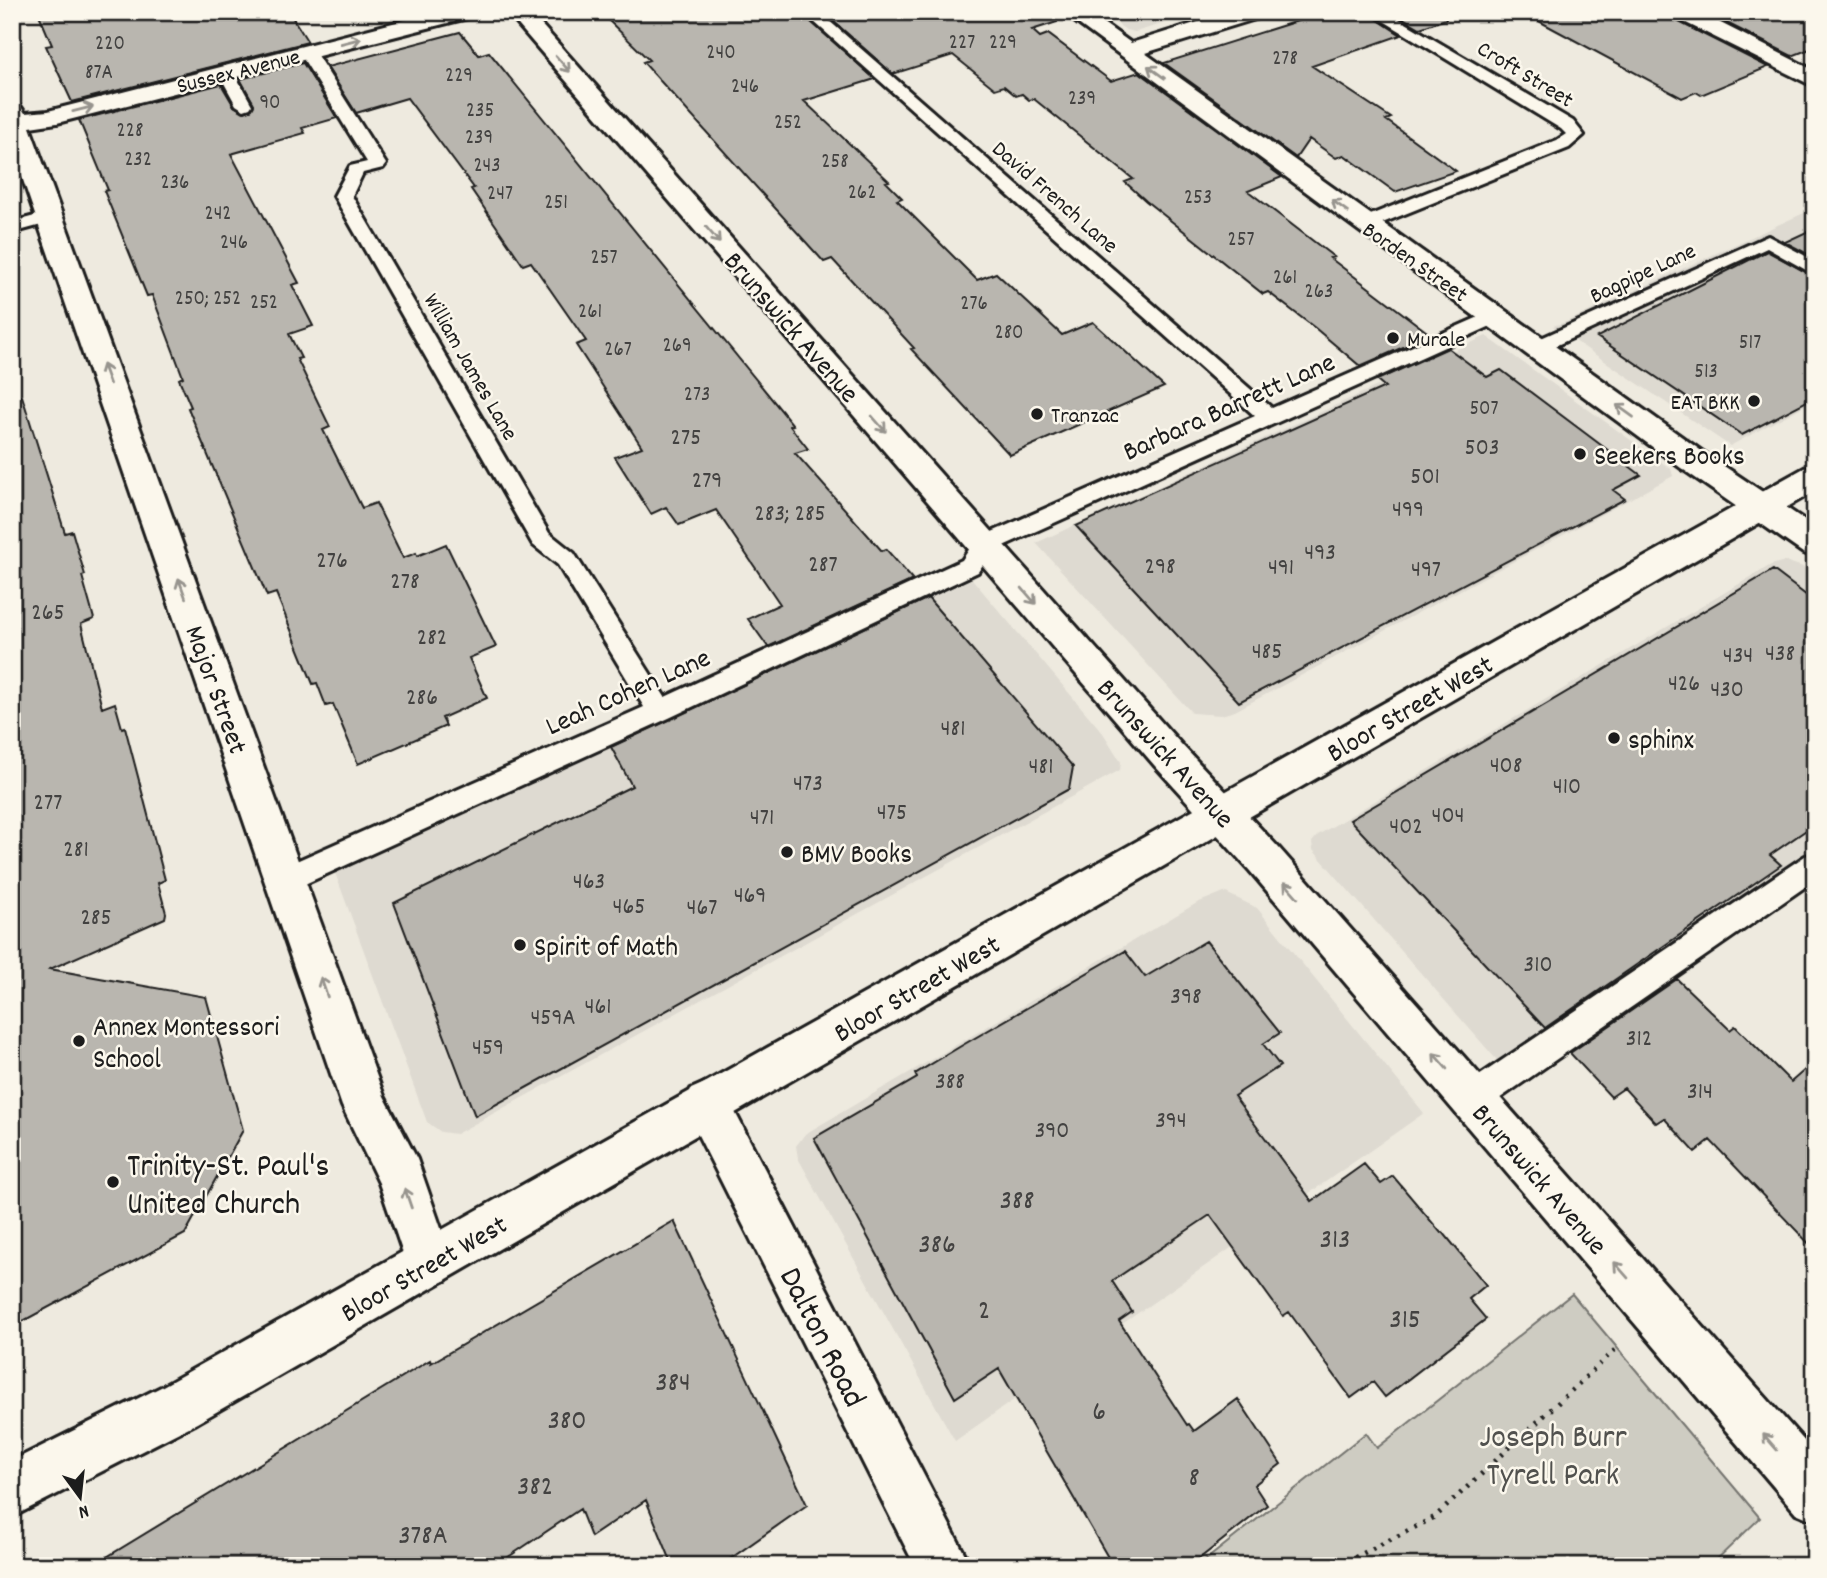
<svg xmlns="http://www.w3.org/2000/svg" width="1827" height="1578" font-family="Dekko,sans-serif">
<rect width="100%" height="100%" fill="#eeeadf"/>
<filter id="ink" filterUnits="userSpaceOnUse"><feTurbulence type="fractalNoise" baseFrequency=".0143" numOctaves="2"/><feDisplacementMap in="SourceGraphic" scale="14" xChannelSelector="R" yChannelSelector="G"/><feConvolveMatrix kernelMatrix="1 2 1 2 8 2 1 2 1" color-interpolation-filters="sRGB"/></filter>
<g filter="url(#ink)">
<!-- built -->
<path fill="#dedad1" d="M1100,12H1202L1135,32L1126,30Z
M1815,208V400L1730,446L1553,326L1566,322Z
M1486,336L1671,469L1673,476L1235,711L1221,715L1192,713L1036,543Z
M1785,561L1815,571V848L1503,1067L1313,850L1312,842L1318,835L1771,565Z
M972,579L1103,733L1121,762L1120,770L456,1134L441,1132L427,1122L334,870Z
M1224,892L1257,908L1424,1113L955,1441L798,1158L796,1146L805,1134L1197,903Z"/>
<!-- green -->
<path fill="#ceccc2" stroke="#75746f" stroke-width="2" d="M1572,1294L1760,1518L1710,1566H1198L1366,1433L1377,1448Z"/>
<!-- building -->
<path fill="#b9b6af" stroke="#1c1c1c" stroke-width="2" d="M38,12H289L308,42L72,102L46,46L52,45Z
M600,12H800L875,79L804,101L889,181L886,182L902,198L897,200L977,280L996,273L1062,335L1093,322L1164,387L1010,455L911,349L914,348L832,259L824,262L643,62L649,60Z
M823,12H1056L1057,22L1032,30L1040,37L1048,34L1111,81L1139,72L1282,177L1248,191L1334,257L1330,258L1431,335L1360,366L1315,328L1268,292L1263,294L1146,201L1125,182L1133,179L1034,99L1029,100L1022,94L1016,96L1004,86L995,89L953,55L893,74Z
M1326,12H1366L1401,35L1312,66L1391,118L1386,120L1456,171L1395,192L1344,155L1336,158L1309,139L1296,158L1164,63Z
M1393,12H1445L1446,19L1420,28Z
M1522,12H1669L1673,19L1768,67L1701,95L1696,92L1682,98Z
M1705,12H1815V47L1792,56Z
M460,32L479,55L489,52L793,425L790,426L808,449L795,453L882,551L886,549L913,580L768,647L748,619L780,604L716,510L679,525L666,507L651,514L615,457L642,447L576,345L586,341L531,262L523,265L471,189L474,188L407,98L356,113L327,67Z
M303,63L337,118L302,128L305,133L231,154L299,283L292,285L313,326L289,334L301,358L297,359L330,427L323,430L362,508L376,503L403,558L416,553L417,556L446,544L496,647L469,658L487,698L442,718L446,726L358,764L333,704L326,706L317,683L313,684L276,593L267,596L188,408L191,407L179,379L183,377L152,295L147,296L104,191L108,190L79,120L221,84L234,106L245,112L252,109L254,104L240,79Z
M1815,228V258L1785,242Z
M1767,251L1815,277V397L1742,435L1597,337Z
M1448,348L1487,377L1501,370L1641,475L1613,490L1625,499L1239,702L1076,526L1385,387L1377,380Z
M22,396L65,533L72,531L85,575L82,576L94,619L81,624L102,708L115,703L122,728L125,727L165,880L158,883L166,913L165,918L50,969L206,997L243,1130L185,1234L12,1327V397Z
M1773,570L1815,602V824L1770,855L1781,865L1545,1028L1350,820Z
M928,598L1073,767L1069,789L475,1116L394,903L632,786L611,747Z
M1206,941L1280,1033L1263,1044L1280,1066L1234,1096L1312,1201L1364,1164L1381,1184L1393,1176L1441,1233L1443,1232L1486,1285L1469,1299L1486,1319L1385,1397L1373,1382L1351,1398L1289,1312L1283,1316L1210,1215L1112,1281L1132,1312L1119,1321L1187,1425L1189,1424L1194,1431L1238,1399L1281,1464L1254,1485L1267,1505L1190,1566H1113L999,1369L955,1398L814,1138L917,1078L915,1074L961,1046L1125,951L1145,977Z
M1677,979L1730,1030L1735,1026L1791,1082L1815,1061V1250L1710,1140L1695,1152L1664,1118L1656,1123L1624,1088L1611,1097L1570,1053Z
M674,1221L807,1505L720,1566H673L646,1500L591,1537L580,1509L495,1566H92L430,1360L431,1363Z"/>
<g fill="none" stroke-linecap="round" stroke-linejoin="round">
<defs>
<path id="lane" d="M803,12H819L1272,408L1488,313H1502L1505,317L1502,321L992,551L978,572L669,718L296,888L286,891L276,888L272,879L276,870L644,707L558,565L533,545L334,196L350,166L367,162L299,52L301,49H313L386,164L383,168L363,173L352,196L549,533L574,553L665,697L962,560L976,539L1255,416Z
M1369,12H1387L1573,121L1584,135L1569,148L1370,228H1358L1355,224L1358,220L1557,140L1566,134L1561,129Z
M226,67L232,69L252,105L250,108L244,110L236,105L218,72Z
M50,212L56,213L59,217L56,221L12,233V222Z
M1768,236L1815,261V275L1767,248L1544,351H1530L1527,347L1530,343Z
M1815,853V880L1483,1110L1472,1114L1461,1110L1457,1099L1461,1088L1805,856Z"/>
<path id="street" d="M436,12H474L471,17L57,123L30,127L384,1096L417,1159L453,1263L446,1280L429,1287L412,1280L379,1183L342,1106L12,148V105L21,107L25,113L48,111Z
M507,12H530L1181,744L1278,847L1815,1453V1521L1796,1513L1250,871L1155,766Z
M1062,12H1088L1131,43L1230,12H1265L1262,17L1145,53L1703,452L1815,527V556L1803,553L1681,468Z
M1671,12H1699L1815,71V87L1674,17Z
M707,1082L723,1089L971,1566H915L691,1121L684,1105L691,1089Z"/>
<path id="secondary" d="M1815,465V491L197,1423L12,1517V1461L161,1387L1804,468Z"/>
</defs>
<!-- lane casing -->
<use href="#lane" stroke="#1c1c1c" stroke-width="6"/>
<!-- street casing -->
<use href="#street" stroke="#1c1c1c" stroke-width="6"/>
<!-- secondary casing -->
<use href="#secondary" stroke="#1c1c1c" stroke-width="6"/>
<!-- path -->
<path stroke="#1c1c1c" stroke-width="5" stroke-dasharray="2.5 7" stroke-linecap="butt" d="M1338,1566L1435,1517L1617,1348"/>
<!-- lane -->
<use href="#lane" fill="#fbf7ec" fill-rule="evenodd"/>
<!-- street -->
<use href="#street" fill="#fbf7ec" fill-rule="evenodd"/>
<!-- secondary -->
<use href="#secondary" fill="#fbf7ec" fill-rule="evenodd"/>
</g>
<!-- one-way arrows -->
<defs><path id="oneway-shaft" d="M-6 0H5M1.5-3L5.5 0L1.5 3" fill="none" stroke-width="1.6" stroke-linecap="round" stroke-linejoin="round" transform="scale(1.75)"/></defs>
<g stroke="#97948e">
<use href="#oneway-shaft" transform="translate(351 41) rotate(-14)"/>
<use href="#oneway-shaft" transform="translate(563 64) rotate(49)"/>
<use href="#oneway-shaft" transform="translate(1156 72) rotate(-144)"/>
<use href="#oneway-shaft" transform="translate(83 109) rotate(-14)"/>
<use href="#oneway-shaft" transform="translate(1340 206) rotate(-144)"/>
<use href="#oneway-shaft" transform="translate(713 235) rotate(49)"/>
<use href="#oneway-shaft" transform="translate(106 374) rotate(-110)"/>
<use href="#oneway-shaft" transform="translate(1625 411) rotate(-144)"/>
<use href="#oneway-shaft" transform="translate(879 424) rotate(49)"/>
<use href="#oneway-shaft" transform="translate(182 588) rotate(-110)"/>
<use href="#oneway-shaft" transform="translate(1029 596) rotate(49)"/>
<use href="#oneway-shaft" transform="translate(1291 890) rotate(-131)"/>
<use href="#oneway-shaft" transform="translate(324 987) rotate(-109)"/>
<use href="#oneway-shaft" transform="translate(1440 1061) rotate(-131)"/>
<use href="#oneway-shaft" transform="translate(408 1198) rotate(-109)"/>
<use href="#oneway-shaft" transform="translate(1621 1270) rotate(-131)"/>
<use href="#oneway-shaft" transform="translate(1770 1442) rotate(-131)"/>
</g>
</g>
<!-- markers -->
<g fill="#1c1c1c" stroke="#fbf7ec" stroke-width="2.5">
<circle cx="1393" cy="338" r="7"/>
<circle cx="1754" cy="401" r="7"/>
<circle cx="1037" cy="414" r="7"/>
<circle cx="1580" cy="454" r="7"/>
<circle cx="1614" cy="738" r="7"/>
<circle cx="787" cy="852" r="7"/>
<circle cx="520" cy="945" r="7"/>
<circle cx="79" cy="1041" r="7"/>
<circle cx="113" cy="1182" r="7"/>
</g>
<g text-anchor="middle" stroke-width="5" stroke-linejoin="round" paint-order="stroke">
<!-- far-number labels -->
<g font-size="21" fill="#434241">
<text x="962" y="48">227</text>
<text x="1003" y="48">229</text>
<text x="110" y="49">220</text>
<text x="721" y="58">240</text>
<text x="1285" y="64">278</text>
<text x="99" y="78">87A</text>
<text x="459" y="81">229</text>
<text x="745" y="92">246</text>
<text x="1082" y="104">239</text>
<text x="270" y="108">90</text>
<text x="480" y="116">235</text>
<text x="788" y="128">252</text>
<text x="130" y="136">228</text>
<text x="479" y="143">239</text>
<text x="138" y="165">232</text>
<text x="835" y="167">258</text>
<text x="487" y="171">243</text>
<text x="175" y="188">236</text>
<text x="862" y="198">262</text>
<text x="500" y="199">247</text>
<text x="1198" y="203">253</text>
<text x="556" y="208">251</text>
<text x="218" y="219">242</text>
<text x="1241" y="245">257</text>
<text x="234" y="248">246</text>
<text x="604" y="263">257</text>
<text x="1285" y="283">261</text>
<text x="1319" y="297">263</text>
<text x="208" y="304">250; 252</text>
<text x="264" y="308">252</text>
<text x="974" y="309">276</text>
<text x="590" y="317">261</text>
<text x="1009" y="338">280</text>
<text x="1750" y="348">517</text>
<text x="677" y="351">269</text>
<text x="618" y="355">267</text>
<text x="1706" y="377">513</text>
<text x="697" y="400">273</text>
<text x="1484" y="414">507</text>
</g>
<!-- far-street labels -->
<g font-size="23" fill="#1c1c1c" stroke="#fbf7ec">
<text transform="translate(238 70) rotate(-14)" y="8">Sussex Avenue</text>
<text transform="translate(1526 73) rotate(31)" y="8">Croft Street</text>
<text transform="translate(1056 196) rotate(41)" y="8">David French Lane</text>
<text transform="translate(1416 261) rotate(35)" y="8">Borden Street</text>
<text transform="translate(1642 272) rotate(-25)" y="8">Bagpipe Lane</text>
<text transform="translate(472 366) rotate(60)" y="8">William James Lane</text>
</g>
<!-- far-poi labels -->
<g font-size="23" fill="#1c1c1c" stroke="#fbf7ec" text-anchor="start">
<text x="1407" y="346">Murale</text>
<text x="1740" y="409" text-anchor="end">EAT BKK</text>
<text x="1051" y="422">Tranzac</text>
</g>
<!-- number labels -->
<g font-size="24" fill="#434241">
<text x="686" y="444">275</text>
<text x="1482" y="454">503</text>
<text x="1425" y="483">501</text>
<text x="707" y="487">279</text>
<text x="1408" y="516">499</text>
<text x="790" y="520">283; 285</text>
<text x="1320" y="559">493</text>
<text x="332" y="567">276</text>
<text x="823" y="571">287</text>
<text x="1160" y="573">298</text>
<text x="1281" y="574">491</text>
<text x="1426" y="576">497</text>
<text x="405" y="588">278</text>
<text x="48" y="619">265</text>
<text x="432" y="644">282</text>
<text x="1267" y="658">485</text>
<text x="1780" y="660">438</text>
<text x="1738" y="662">434</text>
<text x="1684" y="690">426</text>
<text x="1727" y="696">430</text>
<text x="422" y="704">286</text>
<text x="953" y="735">481</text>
<text x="1506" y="772">408</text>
<text x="1041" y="773">481</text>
<text x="808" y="790">473</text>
<text x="1567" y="793">410</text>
<text x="48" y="809">277</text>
<text x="892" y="819">475</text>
<text x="1448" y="822">404</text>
<text x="762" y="824">471</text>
<text x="1406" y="833">402</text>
<text x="76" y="856">281</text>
<text x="589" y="888">463</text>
<text x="750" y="902">469</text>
<text x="629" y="913">465</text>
<text x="702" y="914">467</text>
<text x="96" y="924">285</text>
<text x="1538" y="971">310</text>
<text x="1186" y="1003">398</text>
<text x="598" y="1013">461</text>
<text x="553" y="1024">459A</text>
<text x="1639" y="1045">312</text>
<text x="488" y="1054">459</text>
<text x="950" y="1088">388</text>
<text x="1700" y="1098">314</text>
<text x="1171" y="1127">394</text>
<text x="1052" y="1137">390</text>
</g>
<!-- street labels -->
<g font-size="28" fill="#1c1c1c" stroke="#fbf7ec">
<text transform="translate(793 326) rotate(49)" y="10">Brunswick Avenue</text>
<text transform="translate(1228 405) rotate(-24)" y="10">Barbara Barrett Lane</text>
<text transform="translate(218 689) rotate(70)" y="10">Major Street</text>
<text transform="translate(627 690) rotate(-24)" y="10">Leah Cohen Lane</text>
<text transform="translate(1409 707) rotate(-30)" y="10">Bloor Street West</text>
<text transform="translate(1167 752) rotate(48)" y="10">Brunswick Avenue</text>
<text transform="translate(916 987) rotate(-30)" y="10">Bloor Street West</text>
<text transform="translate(1541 1178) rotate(49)" y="10">Brunswick Avenue</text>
<text transform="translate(423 1267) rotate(-30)" y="10">Bloor Street West</text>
</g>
<!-- poi labels -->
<g font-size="28" fill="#1c1c1c" stroke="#fbf7ec" text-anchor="start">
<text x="1594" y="464">Seekers Books</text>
<text x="1628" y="748">sphinx</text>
<text x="801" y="862">BMV Books</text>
<text x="534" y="955">Spirit of Math</text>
<text x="93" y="1035">Annex Montessori<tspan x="93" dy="32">School</tspan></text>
</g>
<!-- near-number labels -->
<g font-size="28" fill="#434241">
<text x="1017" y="1208">388</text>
<text x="1335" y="1247">313</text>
<text x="937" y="1252">386</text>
<text x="984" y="1318">2</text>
<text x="1405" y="1327">315</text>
<text x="673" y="1390">384</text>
<text x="1099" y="1419">6</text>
<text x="567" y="1428">380</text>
<text x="1194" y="1485">8</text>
<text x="535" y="1494">382</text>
<text x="423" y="1543">378A</text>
</g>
<!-- near-poi labels -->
<g font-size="33" fill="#1c1c1c" stroke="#fbf7ec" text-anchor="start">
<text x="127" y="1175">Trinity-St. Paul's<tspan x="127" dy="38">United Church</tspan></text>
</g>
<!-- near-street labels -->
<g font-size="33" fill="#1c1c1c" stroke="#fbf7ec">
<text transform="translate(825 1336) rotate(63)" y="12">Dalton Road</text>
</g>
<!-- near-park labels -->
<g font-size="33" fill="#51514e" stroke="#fbf7ec">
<text x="1553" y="1446">Joseph Burr<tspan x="1553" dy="38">Tyrell Park</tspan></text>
</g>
</g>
<!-- margin -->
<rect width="1827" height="1578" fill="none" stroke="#fbf7ec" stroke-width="42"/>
<rect x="21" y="21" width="1785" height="1536" fill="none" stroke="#1c1c1c" stroke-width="2.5" filter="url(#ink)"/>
<!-- north arrow -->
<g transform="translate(80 1497) rotate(165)" stroke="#fbf7ec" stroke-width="5" paint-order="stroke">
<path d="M0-5L12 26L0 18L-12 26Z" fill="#1c1c1c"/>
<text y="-10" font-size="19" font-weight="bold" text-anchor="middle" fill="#1c1c1c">N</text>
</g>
</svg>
